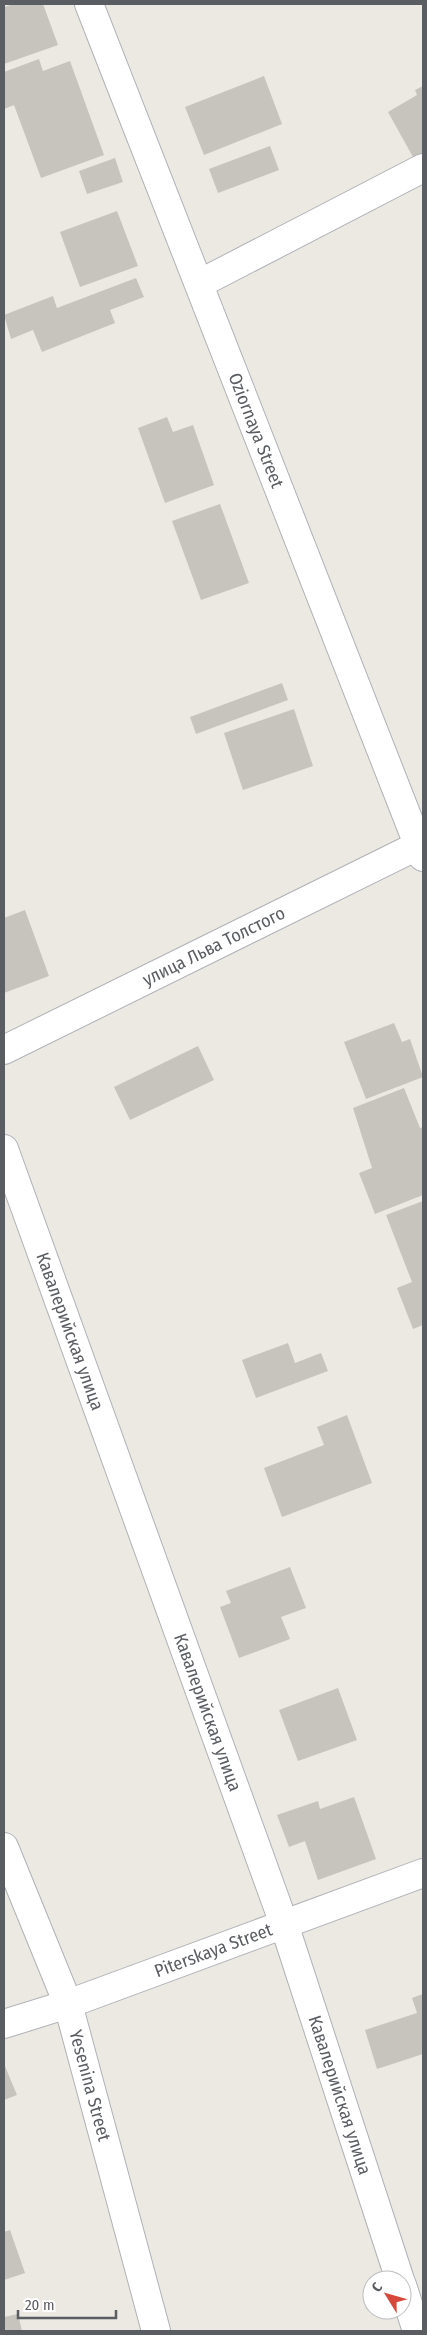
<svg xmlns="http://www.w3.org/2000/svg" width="427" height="2335" font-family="'Fira Sans Condensed',sans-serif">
<rect width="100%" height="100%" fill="#ebe9e2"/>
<!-- building -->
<path fill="#c7c4be" d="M14,4H43L58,45L4,64V7Z
M39,59L43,71L70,61L104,155L41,178L14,105L4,109V72Z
M264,76L282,124L204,155L185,107Z
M423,86V163L418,166L388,112L417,95L415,90Z
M270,146L279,170L218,193L209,169Z
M115,158L123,182L87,194L79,171Z
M117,211L138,266L80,287L60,232Z
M136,278L144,297L110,310L115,323L42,352L33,330L11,339L4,315L53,296L57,308Z
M167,417L173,432L193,425L214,485L165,503L138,428Z
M220,504L249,583L201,600L172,521Z
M282,683L288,700L196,734L190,717Z
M294,709L313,766L243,790L224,733Z
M25,910L49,976L4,993V918Z
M394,1023L402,1042L410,1039L423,1077L366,1099L344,1042Z
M198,1046L214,1080L130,1120L114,1087Z
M404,1088L420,1128L423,1127V1195L375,1214L359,1173L372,1168L353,1108Z
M423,1201V1325L413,1329L397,1288L412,1282L386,1215Z
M288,1343L295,1363L321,1353L328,1371L256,1398L242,1360Z
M347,1415L372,1483L282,1517L264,1468L324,1445L317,1427Z
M290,1567L306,1608L281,1617L290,1639L239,1658L220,1607L231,1603L226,1591Z
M338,1688L357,1740L298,1761L279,1710Z
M354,1797L376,1859L318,1880L305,1841L289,1847L277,1815L318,1801L320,1809Z
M423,1994V2054L377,2069L365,2030L417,2013L412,1998Z
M5,2066L17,2095L4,2100V2067Z
M10,2230L25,2273L4,2280V2232Z
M18,2314L22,2331H4V2317Z"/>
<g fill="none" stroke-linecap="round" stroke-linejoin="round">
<defs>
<g id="street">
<path id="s1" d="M89,4L423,857"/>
<path d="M199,284L423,168"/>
<path id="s2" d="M4,1050L423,843"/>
<path id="s3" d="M4,1149L284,1924L400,2280"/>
<path id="s4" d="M4,1847L68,2004L156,2331"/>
<path id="s5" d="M4,2024L68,2004L423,1873"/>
<path d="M402,2285L417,2331"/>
</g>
</defs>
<!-- street casing -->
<use href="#street" stroke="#afb2b6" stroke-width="30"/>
<!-- street -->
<use href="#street" stroke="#fff" stroke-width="28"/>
</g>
<g text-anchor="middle" stroke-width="4" stroke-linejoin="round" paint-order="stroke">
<!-- street labels -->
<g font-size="18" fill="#5a5d61" stroke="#fff">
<text dy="6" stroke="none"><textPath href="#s1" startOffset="458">Oziornaya Street</textPath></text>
<text dy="6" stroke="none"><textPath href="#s2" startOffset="234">улица Льва Толстого</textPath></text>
<text dy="6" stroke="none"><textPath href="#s3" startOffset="194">Кавалерийская улица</textPath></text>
<text dy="6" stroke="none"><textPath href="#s3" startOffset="599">Кавалерийская улица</textPath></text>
<text dy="6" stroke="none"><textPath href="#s5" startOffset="222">Piterskaya Street</textPath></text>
<text dy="6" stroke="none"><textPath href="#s4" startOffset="254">Yesenina Street</textPath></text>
<text dy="6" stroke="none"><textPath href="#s3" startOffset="1004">Кавалерийская улица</textPath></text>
</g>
</g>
<!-- border -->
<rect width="427" height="2335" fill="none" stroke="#5a5d61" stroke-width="10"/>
<!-- north arrow -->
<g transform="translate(387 2295) rotate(307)"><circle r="24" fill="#ffffff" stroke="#bdbec0"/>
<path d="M0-4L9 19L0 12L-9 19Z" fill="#d7483c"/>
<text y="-8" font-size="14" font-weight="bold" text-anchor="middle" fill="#5a5d61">С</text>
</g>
<!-- scale -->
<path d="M18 2310v8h98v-8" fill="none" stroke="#5a5d61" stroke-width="2.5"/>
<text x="25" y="2310" font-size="15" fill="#5a5d61" stroke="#ffffff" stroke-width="4" paint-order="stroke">20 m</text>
</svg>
